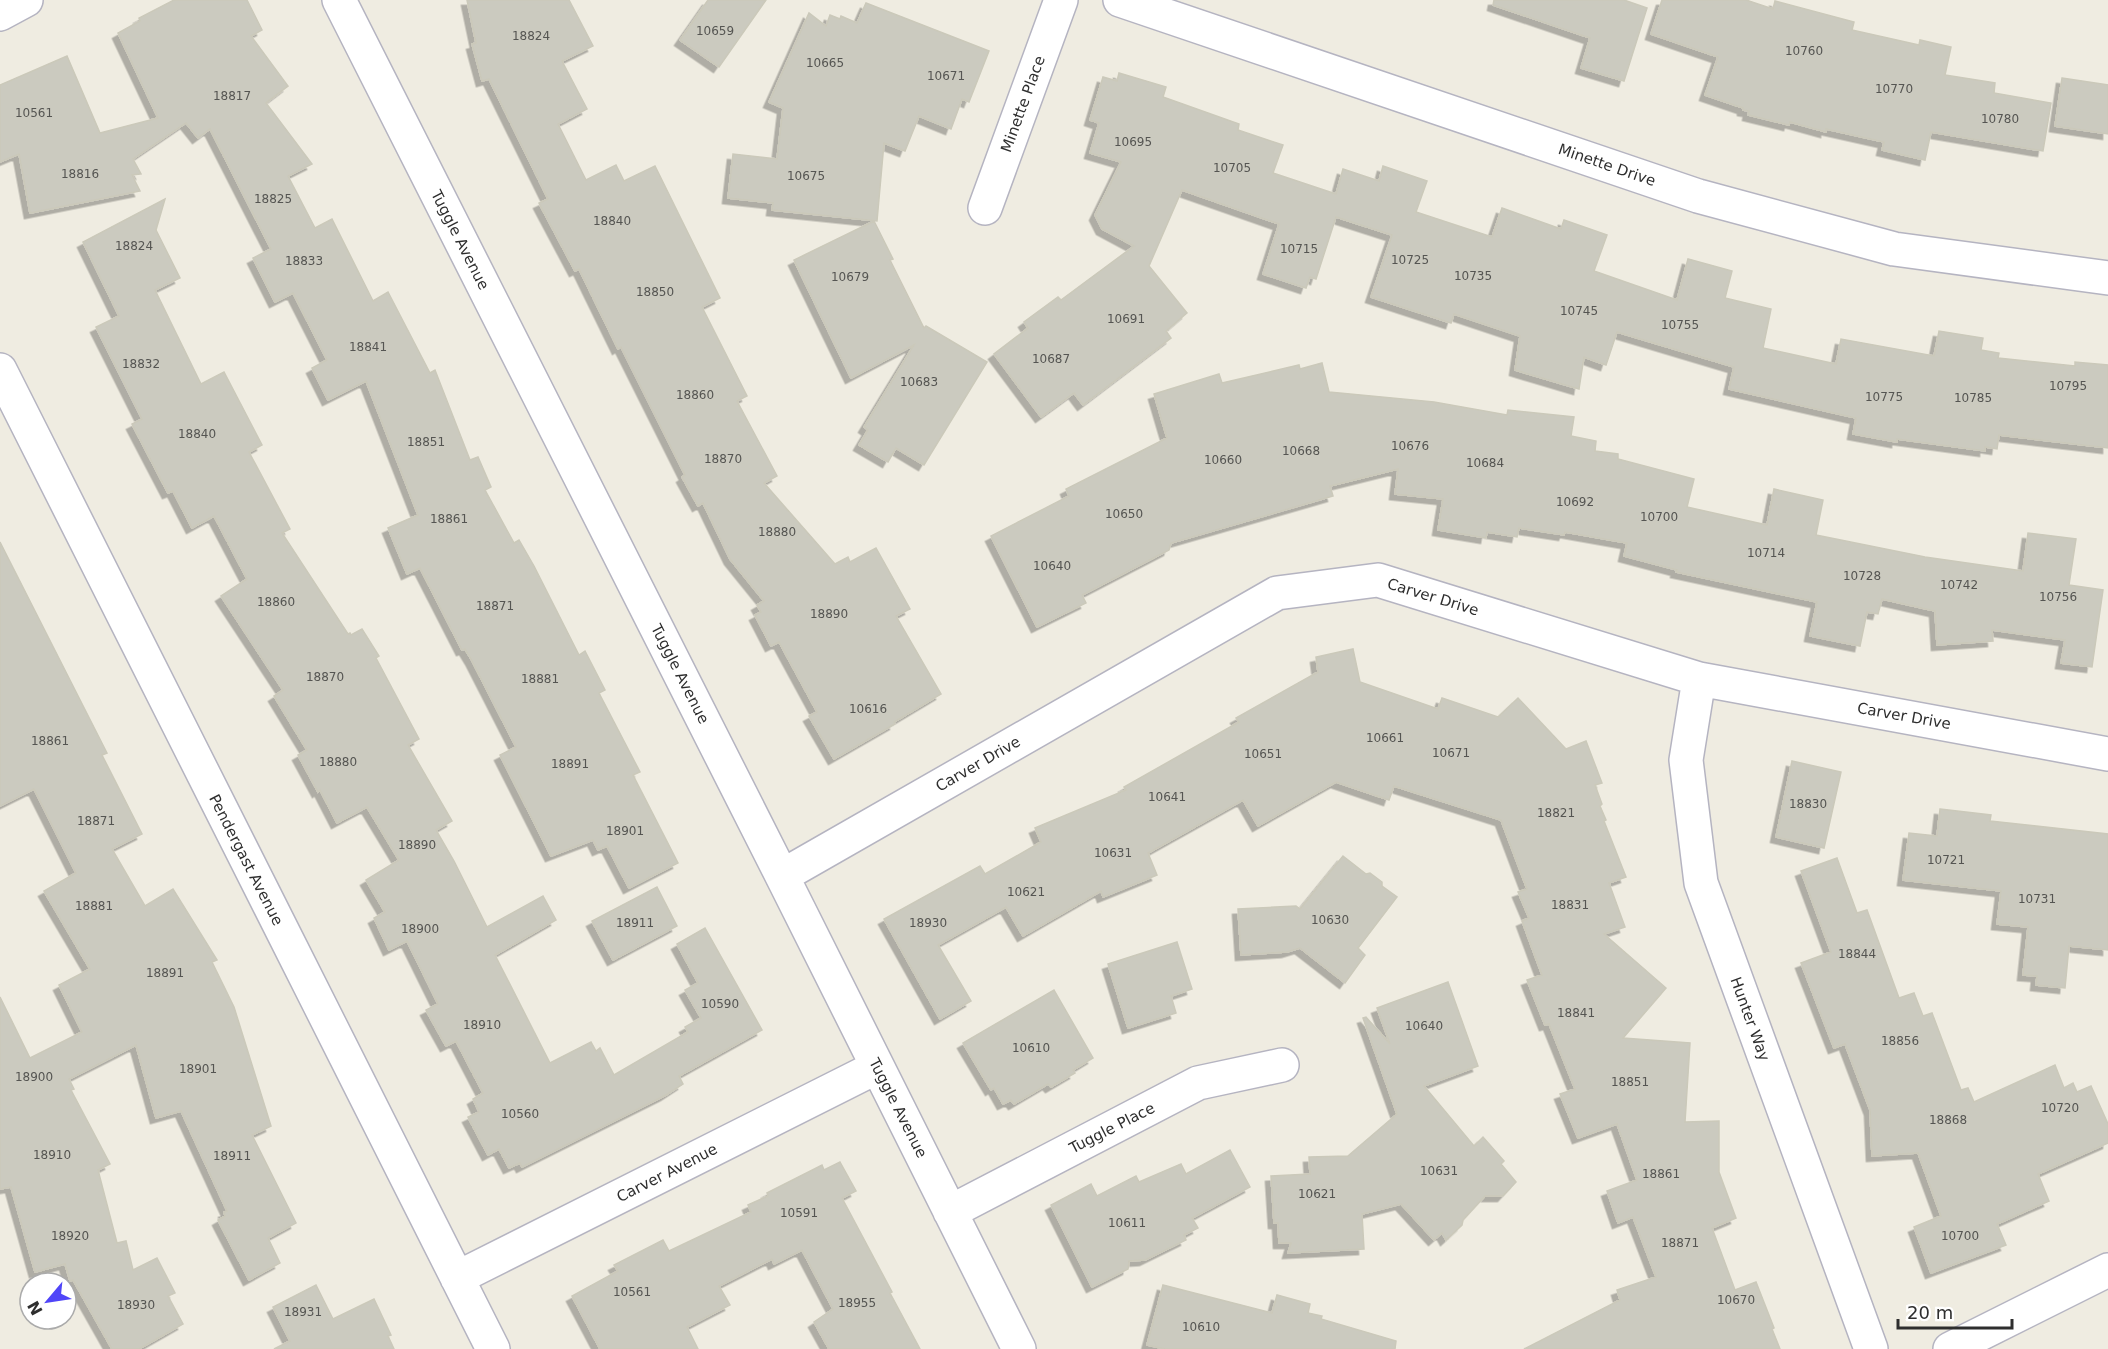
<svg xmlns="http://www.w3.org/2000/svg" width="2108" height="1349" font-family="'DejaVu Sans',sans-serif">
<defs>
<filter id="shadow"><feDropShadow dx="-5.5" dy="5.5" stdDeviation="0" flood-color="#0004"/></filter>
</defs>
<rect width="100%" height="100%" fill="#efece1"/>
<!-- building -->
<path fill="#cbcabf" stroke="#cbc9ba" stroke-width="1.5" filter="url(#shadow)" d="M174,0H247L262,30L251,36L288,86L266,103L312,164L288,176L315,228L332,219L373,301L388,292L430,373L435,370L470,460L478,457L491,487L485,490L514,543L519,540L534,566L579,655L585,651L605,690L599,693L640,772L633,775L678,863L629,888L607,846L598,850L593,840L551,856L500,755L516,747L471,659L465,649L462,650L420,568L407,574L388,528L418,515L366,381L328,400L312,368L327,360L293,293L275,302L253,258L271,249L210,129L198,138L186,123L133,159L141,174L132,175L140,191L30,213L19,154L0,162V85L67,56L100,133L158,118L118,33L140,21L139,18Z
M467,0H569L593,46L562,61L587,109L558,124L586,180L616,165L624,181L655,166L720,298L702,307L747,396L737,401L777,476L764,483L835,564L848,557L850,562L876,548L910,609L896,616L941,694L894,722L895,724L834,759L809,716L817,712L779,642L771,646L755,615L761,612L757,605L764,601L730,559L703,503L698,506L682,477L685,475L621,347L618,349L579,269L575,271L539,203L548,199L489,79L482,81L472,44L476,43Z
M708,0H766L719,67L680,40Z
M1494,0H1624L1647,8L1624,81L1581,68L1590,38L1493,5Z
M1662,0H1746L1773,9L1775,1L1854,22L1852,30L1919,45L1920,40L1951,47L1945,75L1995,83L1994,93L2051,103L2043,151L1931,132L1925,160L1882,150L1884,142L1826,129V132L1790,122L1789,125L1748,115L1749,111L1743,110V108L1705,95L1718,57L1651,34Z
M866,3L989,51L969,102L962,99L951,129L919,116L905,151L884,143L877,221L772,210L773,203L728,198L733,154L777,159L783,108L769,102L809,13L826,26L830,15L840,19L841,16L857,23Z
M1119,73L1166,87L1163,97L1239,124L1238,130L1283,145L1273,173L1336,194L1343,169L1379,181L1383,166L1427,181L1416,212L1492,237L1502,208L1561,229L1564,220L1607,235L1594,271L1677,300L1688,259L1732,271L1725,298L1771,309L1763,348L1836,364L1841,339L1934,356L1939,331L1983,338L1981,350L1999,353L1998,358L2075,366V362L2108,365V448L1999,435L1997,449L1985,447V451L1897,439V442L1853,434L1856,418L1729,389L1734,367L1617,332L1606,365L1584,357L1579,389L1515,370L1520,336L1454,314L1451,323L1371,297L1392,235L1336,217L1316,279L1310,277L1306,288L1263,274L1279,224L1182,190L1149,266L1187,313L1166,331L1171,338L1083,405L1074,393L1041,417L994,354L1028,328L1024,322L1058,297L1061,300L1134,246L1102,229L1095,215L1121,162L1090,153L1099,123L1090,120L1103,77L1117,81Z
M2062,78L2108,85V134L2055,126Z
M165,199L156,230L180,278L155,290L201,384L224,372L262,445L249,452L290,529L282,533L348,634L350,633L351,635L362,629L379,656L376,658L419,739L408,745L452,821L436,830L454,861L487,927L543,896L556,920L495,955L550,1063L591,1042L596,1051L600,1048L614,1075L688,1032L685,1027L701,1018L685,990L698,983L677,944L705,928L762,1030L679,1076L683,1084L666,1095L522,1167L520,1163L509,1168L499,1149L488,1155L468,1117L479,1112L473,1099L483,1093L456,1041L446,1046L426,1010L438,1004L407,941L389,950L374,918L385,912L366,880L399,860L367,807L337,823L320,790L318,792L298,755L307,750L274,696L283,690L221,596L247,579L214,516L192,528L173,491L168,493L132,424L142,419L96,327L119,316L83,242Z
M874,221L893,259L890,260L924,328L926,326L987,362L924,465L896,448L888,462L859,445L868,430L864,427L914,345L851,378L794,260Z
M1322,363L1329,392L1434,402L1507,415L1508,410L1574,417L1571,436L1596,441L1595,451L1618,454V459L1694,479L1687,507L1767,525L1774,489L1823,500L1816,535L1925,557L2023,571L2028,533L2076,539L2069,585L2103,590L2092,667L2061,663L2065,640L1992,630L1993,641L1937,645L1935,611L1882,599L1878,614L1867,612L1860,646L1810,636L1817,602L1676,572L1677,570L1624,556L1627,543L1565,532L1564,535L1519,528L1517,537L1487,532L1486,538L1438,530L1443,499L1395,494L1398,469L1330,486L1333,496L1171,543L1169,550L1082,595L1086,603L1037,627L991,536L1069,496L1066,489L1167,438L1154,394L1219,374L1222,383L1299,365L1300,369Z
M0,542L107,753L102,755L142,834L112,849L145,906L173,889L217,960L212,962L234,1007L271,1126L252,1135L296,1223L268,1238L280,1263L249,1280L218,1220L225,1216L224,1212L227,1211L181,1111L156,1118L136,1045L69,1079L74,1089L71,1090L110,1164L98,1170L117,1243L126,1241L133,1270L157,1258L175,1293L168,1296L183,1324L139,1349H112L73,1280L70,1281L65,1264L35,1272L11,1187L0,1189V997L30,1058L82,1032L59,985L90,969L44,891L76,873L34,789L0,806Z
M1353,649L1360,682L1438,709L1442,698L1498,717L1518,698L1566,749L1586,741L1602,783L1595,785L1602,804L1600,806L1606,820L1604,821L1626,877L1609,883L1625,927L1604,934L1666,988L1623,1038L1690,1043L1685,1122L1719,1121V1172L1736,1218L1712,1228L1735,1290L1756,1282L1774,1328L1772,1329L1780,1349H1524L1620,1300L1617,1290L1656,1277L1633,1217L1618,1223L1607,1191L1637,1180L1617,1124L1578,1138L1560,1094L1575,1089L1549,1024L1545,1025L1527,980L1542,975L1522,921L1529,918L1518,892L1527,889L1501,820L1394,786L1389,800L1336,782L1258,826L1243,800L1148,853L1157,875L1103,897L1101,891L1023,936L1006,907L938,945L971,1001L940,1019L884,919L980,866L985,874L1041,842L1035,828L1126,790L1124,787L1239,722L1236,718L1318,672L1316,657Z
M1792,761L1841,772L1824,848L1776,837Z
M1940,809L1991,815L1990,821L2108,834V950L2069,946L2065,988L2036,985L2037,976L2023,975L2028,927L1997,924L2001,891L1903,880L1909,833L1937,836Z
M1343,856L1366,874L1370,873L1382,882V886L1397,897L1358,948L1365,955L1345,983L1300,948L1287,952L1241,955L1238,909L1296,906L1300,909Z
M1837,858L1857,913L1867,910L1899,998L1914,993L1923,1016L1932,1013L1961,1090L1968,1088L1974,1102L2055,1065L2064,1088L2073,1083L2077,1092L2091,1086L2108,1124V1143L2038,1174L2049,1201L1997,1224L2006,1245L1931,1273L1914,1227L1941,1216L1918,1153L1872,1156L1870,1110L1845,1044L1834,1048L1801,963L1831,952L1801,871Z
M657,887L677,926L613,960L592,921Z
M1177,942L1192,989L1171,996L1176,1013L1128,1028L1108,964Z
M1448,982L1478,1066L1424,1086L1474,1146L1483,1137L1504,1161L1501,1164L1516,1182L1503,1196H1485L1463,1220L1462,1225L1446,1240L1442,1233L1434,1240L1401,1204L1362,1214L1364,1249L1288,1253L1291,1243H1279L1278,1223H1274L1271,1176L1310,1174L1309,1157L1348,1156L1397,1114L1363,1018L1366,1017L1390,1044L1377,1008Z
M1054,990L1093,1058L1073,1070L1075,1073L1051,1087L1048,1084L1014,1104L1011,1100L1003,1104L994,1088L991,1090L963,1043Z
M1230,1150L1250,1187L1192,1218L1198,1228L1184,1235L1186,1240L1145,1260L1129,1261L1128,1269L1092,1287L1051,1205L1091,1184L1097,1196L1136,1176L1139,1182L1181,1164L1186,1174Z
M840,1162L856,1191L842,1198L892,1292L890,1293L920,1349H829L814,1322L833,1309L802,1250L774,1264L772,1259L719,1286L730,1305L687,1327L698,1349H600L572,1296L618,1271L614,1265L663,1240L669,1251L751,1212L748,1205L768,1196L767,1193L822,1165L824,1170Z
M316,1285L333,1319L374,1299L391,1335L388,1336L394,1349H274L290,1341L273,1307Z
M1163,1285L1272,1313L1277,1295L1310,1304L1308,1313L1322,1316L1321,1319L1396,1341L1395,1349H1165L1147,1345Z"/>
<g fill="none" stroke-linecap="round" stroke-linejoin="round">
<defs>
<path id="minor" d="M339,0L782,876L1019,1349
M1120,0L1698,196L1894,249L2108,278
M0,14L26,0
M985,208L1061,0
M0,370L493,1349
M1699,679L1686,760L1701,883L1871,1349
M782,876L1277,593L1378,580L1699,679L2108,754
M950,1212L1198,1083L1282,1065
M457,1278L877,1067
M1950,1349L2108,1270"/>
</defs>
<!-- minor casing -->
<use href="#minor" stroke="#b5b4c1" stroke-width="36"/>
<!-- minor -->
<use href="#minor" stroke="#fff" stroke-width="33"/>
</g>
<g text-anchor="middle" stroke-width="4.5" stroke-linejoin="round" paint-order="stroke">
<!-- number labels -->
<g font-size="12" fill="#555552">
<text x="715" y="35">10659</text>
<text x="531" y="40">18824</text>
<text x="1804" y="55">10760</text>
<text x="825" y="67">10665</text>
<text x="946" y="80">10671</text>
<text x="1894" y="93">10770</text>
<text x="232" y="100">18817</text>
<text x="34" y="117">10561</text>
<text x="2000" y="123">10780</text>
<text x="1133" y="146">10695</text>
<text x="1232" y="172">10705</text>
<text x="80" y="178">18816</text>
<text x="806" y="180">10675</text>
<text x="273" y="203">18825</text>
<text x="612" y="225">18840</text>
<text x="134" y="250">18824</text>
<text x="1299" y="253">10715</text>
<text x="1410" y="264">10725</text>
<text x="304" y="265">18833</text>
<text x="1473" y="280">10735</text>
<text x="850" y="281">10679</text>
<text x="655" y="296">18850</text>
<text x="1579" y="315">10745</text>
<text x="1126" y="323">10691</text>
<text x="1680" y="329">10755</text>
<text x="368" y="351">18841</text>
<text x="1051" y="363">10687</text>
<text x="141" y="368">18832</text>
<text x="919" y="386">10683</text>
<text x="2068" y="390">10795</text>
<text x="695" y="399">18860</text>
<text x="1884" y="401">10775</text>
<text x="1973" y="402">10785</text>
<text x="197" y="438">18840</text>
<text x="426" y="446">18851</text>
<text x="1410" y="450">10676</text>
<text x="1301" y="455">10668</text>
<text x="723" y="463">18870</text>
<text x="1223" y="464">10660</text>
<text x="1485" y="467">10684</text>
<text x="1575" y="506">10692</text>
<text x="1124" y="518">10650</text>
<text x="1659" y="521">10700</text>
<text x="449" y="523">18861</text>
<text x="777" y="536">18880</text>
<text x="1766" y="557">10714</text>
<text x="1052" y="570">10640</text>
<text x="1862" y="580">10728</text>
<text x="1959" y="589">10742</text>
<text x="2058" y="601">10756</text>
<text x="276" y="606">18860</text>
<text x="495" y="610">18871</text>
<text x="829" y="618">18890</text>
<text x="325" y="681">18870</text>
<text x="540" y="683">18881</text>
<text x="868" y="713">10616</text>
<text x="1385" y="742">10661</text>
<text x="50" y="745">18861</text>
<text x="1451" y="757">10671</text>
<text x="1263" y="758">10651</text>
<text x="338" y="766">18880</text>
<text x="570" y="768">18891</text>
<text x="1167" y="801">10641</text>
<text x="1808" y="808">18830</text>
<text x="1556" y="817">18821</text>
<text x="96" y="825">18871</text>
<text x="625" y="835">18901</text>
<text x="417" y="849">18890</text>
<text x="1113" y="857">10631</text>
<text x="1946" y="864">10721</text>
<text x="1026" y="896">10621</text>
<text x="2037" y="903">10731</text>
<text x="1570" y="909">18831</text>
<text x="94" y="910">18881</text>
<text x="1330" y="924">10630</text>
<text x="635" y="927">18911</text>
<text x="928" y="927">18930</text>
<text x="420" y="933">18900</text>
<text x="1857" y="958">18844</text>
<text x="165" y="977">18891</text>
<text x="720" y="1008">10590</text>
<text x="1576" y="1017">18841</text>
<text x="482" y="1029">18910</text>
<text x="1424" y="1030">10640</text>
<text x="1900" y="1045">18856</text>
<text x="1031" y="1052">10610</text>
<text x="198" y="1073">18901</text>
<text x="34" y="1081">18900</text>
<text x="1630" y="1086">18851</text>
<text x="2060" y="1112">10720</text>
<text x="520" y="1118">10560</text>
<text x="1948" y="1124">18868</text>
<text x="52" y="1159">18910</text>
<text x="232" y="1160">18911</text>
<text x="1439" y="1175">10631</text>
<text x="1661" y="1178">18861</text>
<text x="1317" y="1198">10621</text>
<text x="799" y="1217">10591</text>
<text x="1127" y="1227">10611</text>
<text x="70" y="1240">18920</text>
<text x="1960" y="1240">10700</text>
<text x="1680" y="1247">18871</text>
<text x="632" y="1296">10561</text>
<text x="1736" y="1304">10670</text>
<text x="857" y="1307">18955</text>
<text x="136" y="1309">18930</text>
<text x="303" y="1316">18931</text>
<text x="1201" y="1331">10610</text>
</g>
<!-- street labels -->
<g font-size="15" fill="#2e2e2e" stroke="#fff">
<text transform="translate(1023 104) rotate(-70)" y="5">Minette Place</text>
<text transform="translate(1607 165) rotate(19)" y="5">Minette Drive</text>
<text transform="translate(460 240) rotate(63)" y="5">Tuggle Avenue</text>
<text transform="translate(1433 597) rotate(17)" y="5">Carver Drive</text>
<text transform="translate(680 674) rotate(63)" y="5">Tuggle Avenue</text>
<text transform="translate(1904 716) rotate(10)" y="5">Carver Drive</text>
<text transform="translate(978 764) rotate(-30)" y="5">Carver Drive</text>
<text transform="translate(246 860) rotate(63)" y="5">Pendergast Avenue</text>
<text transform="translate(1750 1019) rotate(70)" y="5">Hunter Way</text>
<text transform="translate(898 1108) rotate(63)" y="5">Tuggle Avenue</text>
<text transform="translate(1112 1128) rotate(-27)" y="5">Tuggle Place</text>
<text transform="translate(667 1173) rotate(-27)" y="5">Carver Avenue</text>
</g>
</g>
<!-- north arrow -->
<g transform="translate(48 1301) rotate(241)"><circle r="28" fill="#ffffff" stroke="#ababab" stroke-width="1.5"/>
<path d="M0-4.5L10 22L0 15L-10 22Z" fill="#5045f8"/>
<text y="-9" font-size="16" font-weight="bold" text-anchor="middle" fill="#2e2e2e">N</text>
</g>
<!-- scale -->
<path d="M1898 1319v9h114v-9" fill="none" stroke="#2e2e2e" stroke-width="3"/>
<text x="1907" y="1319" font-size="18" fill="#2e2e2e" stroke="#ffffff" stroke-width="4.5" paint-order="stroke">20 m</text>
</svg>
